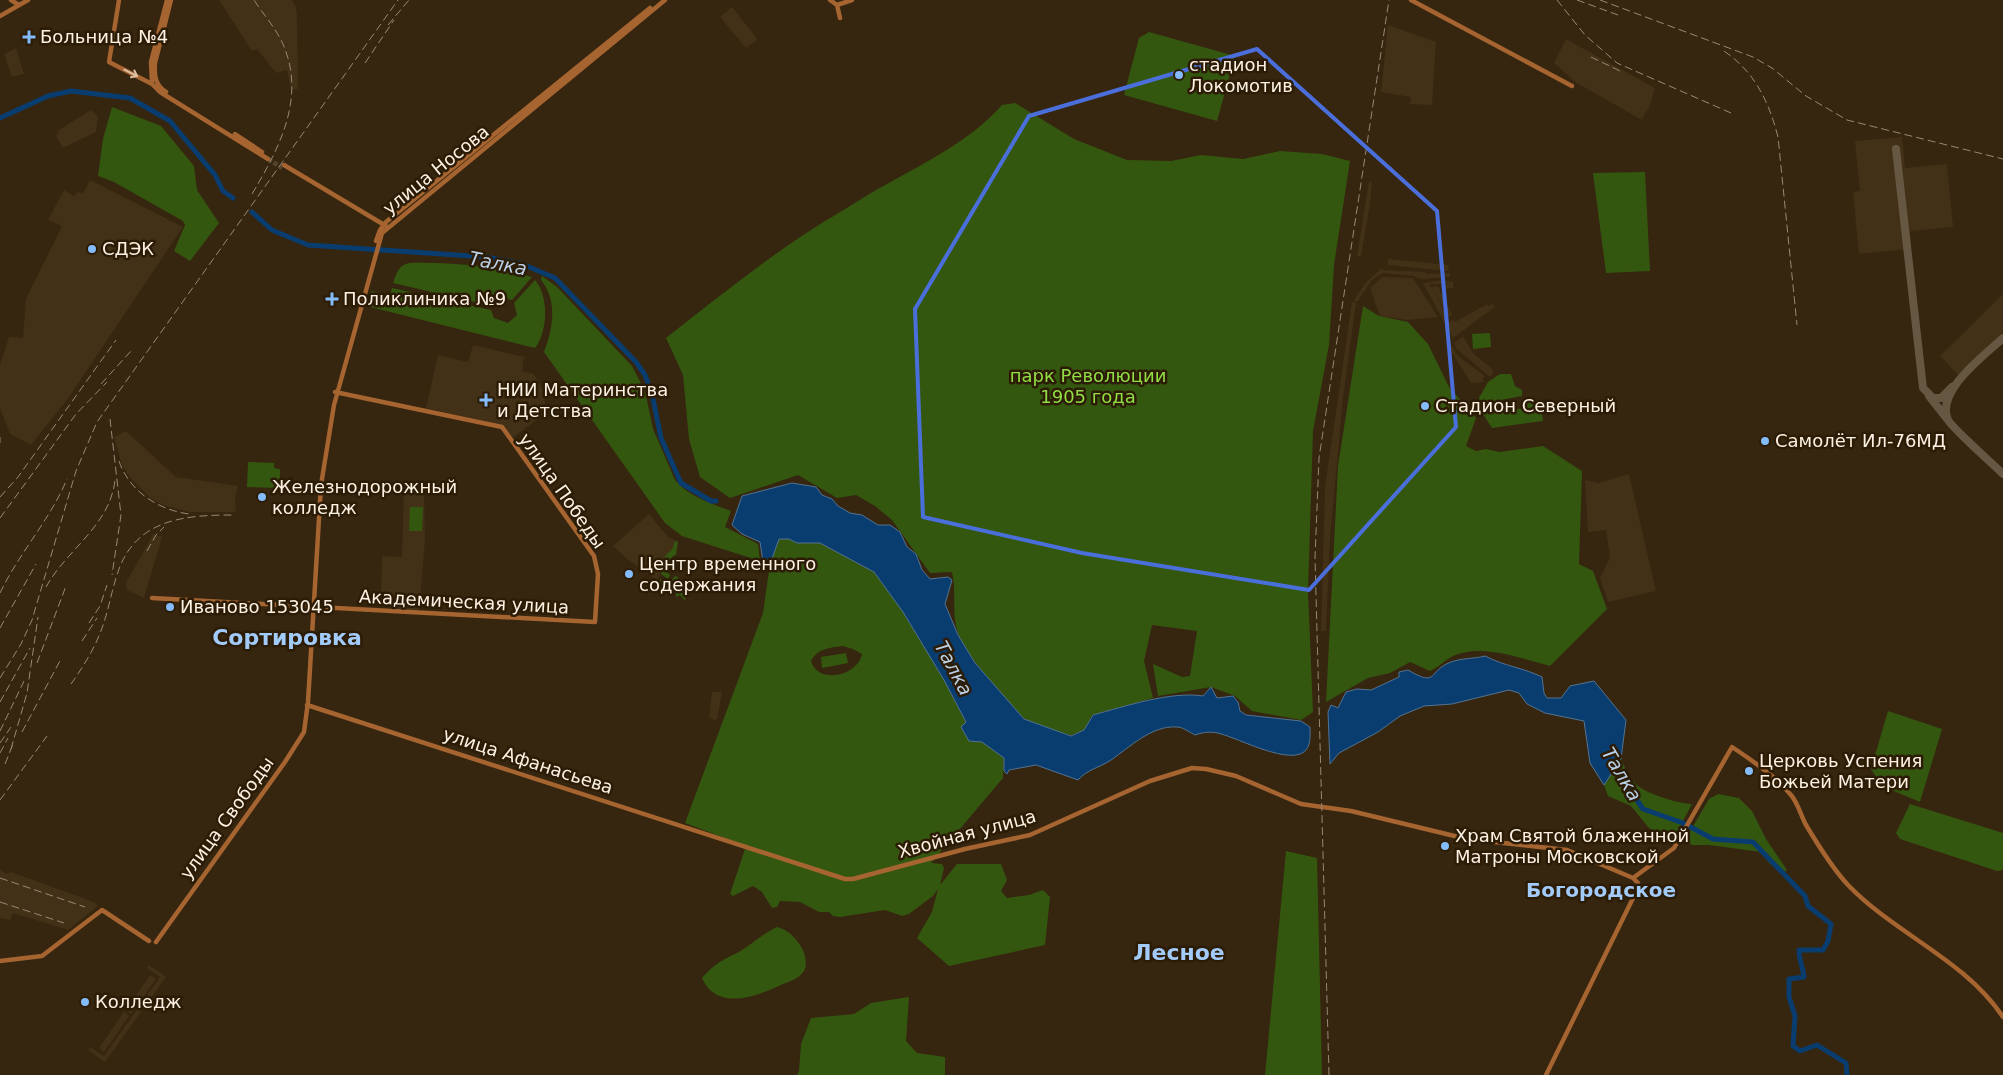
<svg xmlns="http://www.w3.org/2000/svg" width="2003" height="1075" font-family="'DejaVu Sans',sans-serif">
<rect width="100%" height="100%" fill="#36250f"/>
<!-- built -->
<path fill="#433117" d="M219,0H292L296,7L297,16L298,89H291L287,70L276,73L257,49L252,51Z
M732,7L756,37L757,40L746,48L720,17Z
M1388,25L1436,42L1432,105L1410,104L1411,97L1381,92Z
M1566,39L1655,88L1650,105L1642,120L1575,82L1554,63Z
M16,48L24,74L12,77L4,54Z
M91,110L98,117L96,132L63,148L56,136L59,130Z
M1902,137L1905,168L1947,164L1953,227L1910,231L1911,249L1859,254L1853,192L1860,191L1855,141Z
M90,180L183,227L67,400L31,445L10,434L0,408V365L9,337L23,338L26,299L62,226L48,220L64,190L74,196L78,192L83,193Z
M1369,181L1372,183L1370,204L1361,256H1357Z
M1388,259L1449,265L1448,271L1388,265Z
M1382,268L1383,270L1425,272V274L1450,273V277L1421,279L1413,276L1383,273L1372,280L1357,302L1354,300L1366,282Z
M1382,277L1413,278L1438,317L1408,320L1380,316L1370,288Z
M1442,280L1453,282V288L1441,289V286L1449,283L1429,285L1430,287L1438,286L1452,315L1448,317L1433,288L1449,322L1453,320L1455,322L1487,304L1488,306L1493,304L1495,307L1453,338L1423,283Z
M2003,294V332L1959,376L1940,356Z
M1352,302L1356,303L1343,398L1330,539L1326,631H1321L1325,487Z
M1463,336L1473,353L1491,368L1494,372L1490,377L1457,349L1454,343Z
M1450,343L1458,356L1485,376L1482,379L1484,382L1471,383L1447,345Z
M473,345L524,357L522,371L534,374L544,392L546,413L511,439L503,425L426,408L438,355L468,362Z
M126,431L176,477L238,486L235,498L236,512H189L163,505L150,498L129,476L122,465L114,437Z
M1629,474L1656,591L1608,602L1600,578L1610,558L1606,530L1588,532L1585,480L1599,483Z
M404,489H424L425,541L419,610L395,609V597L381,596L382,556L402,557Z
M649,514L668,537L679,542L657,580L627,559L613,546Z
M153,534L162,537L144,598L127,590L126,583Z
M712,692H722L717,719L714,720L709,717Z
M0,870L7,874L11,872L94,902L98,906L68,930L13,913L10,920L0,918Z
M149,965L166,977L105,1062L88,1050L90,1047L104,1056L160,977L147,968Z
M150,975L156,979L131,1014L126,1010Z
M124,1012L129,1016L104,1052L99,1048Z"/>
<!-- green -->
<path fill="#345710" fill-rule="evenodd" d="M1149,32L1235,56L1217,121L1124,95L1139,38Z
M1015,103L1074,139L1127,160L1171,161L1201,155L1243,159L1280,151L1322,154L1350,161L1334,265L1329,345L1313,431L1308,591L1313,712L1301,720L1252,711L1235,696L1211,687L1158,696L1153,664L1182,677L1190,676L1197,631L1152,625L1144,661L1153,698L1092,715L1084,730L1071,735C1058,731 1034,726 1024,718C1009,707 963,650 958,633C951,612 957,593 952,572L930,573L892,520L875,506L856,495L837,498L798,475L730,498L700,477L689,439L683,375L666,338C718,297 769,256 825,221C846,209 866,195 887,184C928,161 971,140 1002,105Z
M112,107L161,126L194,166L197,190L219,223L190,261L174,251L185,225L183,221L114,182L98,176L103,139Z
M1645,172L1650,271L1606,273L1593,173Z
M409,263C450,262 493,266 532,277L512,300L503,298L492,306L393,283C397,272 398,266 409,263Z
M542,276L557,287L632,366L645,391L653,429L675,480C688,496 712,504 731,511L725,527L758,544L760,561L682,536L665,523L544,352C553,328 558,301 541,280Z
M535,280C549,296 548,331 535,348L370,307L367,303L371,291L390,295L392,288L491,310L494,318L508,323L517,315L514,303Z
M1363,306L1379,316L1408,322L1428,344L1449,387L1476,418L1466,446L1476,451L1486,449L1500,452L1543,446L1582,471L1579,564L1593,571L1607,609L1550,666C1522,659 1482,643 1453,656C1445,660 1439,667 1430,671L1410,662L1390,673L1368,678L1326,702L1338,466Z
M1490,333L1491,347L1473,349L1472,334Z
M1500,374H1511L1515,386L1522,390V396L1490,402L1491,412L1526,408V402L1540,400L1543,421L1492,428L1481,411L1479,398L1488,382Z
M248,462L274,463V468L280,469V488L247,487Z
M410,507H423L422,531H409Z
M779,539H789L797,543H820L874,572L903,612L944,680L966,723L961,727L969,741L982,742L1004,758L1003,778L931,863L942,864L944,868L940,885L957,864H1001L1007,880L1001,891L1007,898L1029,895L1043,890L1050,897L1045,945L949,966L917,938L932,912L938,889L933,896L909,914L902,916L885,910L840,917L833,916L829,912H819L800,902L780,901L777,907L772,908L762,892L753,886L733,896L730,894L746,846L685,823L763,613L770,564ZM843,646L853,649L862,654C858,676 818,685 811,661C818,648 829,648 843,646Z
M675,541L678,542L676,555L673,556L666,571L670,575L668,579L661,574L662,571L656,566L673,548Z
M675,576L678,577L679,582L685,583V587L687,589L685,601L680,595L676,597V588L661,584L660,579L671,581Z
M846,653L848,663L822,668L821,657Z
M1888,711L1942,729L1920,802L1882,786L1871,769Z
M1621,759C1625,768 1630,780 1638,786C1648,794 1680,804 1692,804L1674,838L1660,837L1648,827L1631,806L1608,796L1604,785Z
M1718,794L1739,798L1752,811L1766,839L1787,870L1783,873L1769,863L1761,852L1709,845H1692L1685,840L1709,799Z
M1910,804L2003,833V870L1997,871L1900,839L1896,833Z
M1286,851L1317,858L1322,1075H1265Z
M777,927C788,930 794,936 800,945C805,952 808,964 804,971C799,979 788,982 781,985C757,996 717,1012 702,978C713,965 722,960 737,953C751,945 762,934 777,927Z
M909,997L906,1041L917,1053L945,1057V1075H797L799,1071L801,1044L811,1018L854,1014L871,1003Z"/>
<!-- water -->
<path fill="#093d70" stroke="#527392" d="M792,483L816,487L822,495L832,499L838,506L850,513L862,515L878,525H890L900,532L907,547L916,554L922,570L930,579L948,577L952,580L945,604L958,635L975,663L1024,719L1071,736L1084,730L1093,715C1126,706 1171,691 1203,696L1211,687L1217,698L1233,696L1238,702L1240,711L1246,715L1301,721L1310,727C1310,735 1311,744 1306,750C1292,767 1238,738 1221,734C1213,731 1203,732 1195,735C1189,732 1183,727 1177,727C1152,725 1130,747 1111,760C1099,768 1088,769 1078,780L1036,765L1009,770L1007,774L1004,771V758L982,742L969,741L961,727L966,722L944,680L903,612L874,572L820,543H797L789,539H779L770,564L763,562L760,542L742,534L732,525L742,496Z
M1485,656C1504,666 1524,668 1542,677L1544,693L1547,698H1561L1570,686L1594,681L1626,720L1621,759L1604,785L1590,763L1584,721L1545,713L1527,704L1519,693L1509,690L1452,704L1424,706L1400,716L1378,732L1339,753L1330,764L1328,712L1331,705L1338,708L1346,692L1357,689L1371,690L1399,677V672L1408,670C1439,688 1427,671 1451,662C1462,658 1473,659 1485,656Z"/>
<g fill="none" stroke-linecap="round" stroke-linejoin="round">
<!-- river -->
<path stroke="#093d70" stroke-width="5" d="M0,118L48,96L71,91L130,98L170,121L215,175L223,191L233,198
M252,212L272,230L308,245L486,257L522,264L555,278L636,362L645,375L652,394L661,438L681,483L711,501H716
M1612,763L1643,809L1683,823L1713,839L1753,842L1805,896L1808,906L1831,924L1828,941L1823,950H1799C1799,960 1803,967 1804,977L1789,979V997L1795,1016L1793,1046L1800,1051L1817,1045L1846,1063L1847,1075"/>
<!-- taxiway -->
<path stroke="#665743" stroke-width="8" d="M1896,149L1923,388L1933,398H1941L1952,387
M2003,338C1985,355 1935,391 1948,420C1952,428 1993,464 2003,474
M1929,396L1948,420"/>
<!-- secondary-tunnel -->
<path stroke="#54442f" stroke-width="4.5" stroke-dasharray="4.5 2" stroke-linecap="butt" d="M268,159L282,168"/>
<!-- secondary -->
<path stroke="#a56430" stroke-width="4.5" d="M11,0L19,5
M119,0L109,62L152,84
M167,0L151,62L152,84L160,92L268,159
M830,0L837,5L840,18
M1411,0L1572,86
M837,5L852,0
M0,16L28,0
M166,92C155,85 154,75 155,63L171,0
M235,134L262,152
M284,165L386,226
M376,241L380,230L386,222L650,8
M152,598L595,622L598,574L594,556L502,427L335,392
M307,705L845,879H853L965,849L1030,835L1150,781L1192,768L1206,769L1236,776L1301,804L1351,811L1467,839L1567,850L1633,878L1638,883L1637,890L1546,1075
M1633,878L1674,848L1732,747C1753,761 1775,776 1791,795C1798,803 1801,816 1806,825C1818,845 1832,868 1848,885C1895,934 1964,959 2003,1017
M156,942L285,762L304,732L308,702L321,485L334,405L382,233L665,0
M0,961L42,956L102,910L149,941"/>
<!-- rail -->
<path stroke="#978977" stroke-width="1" stroke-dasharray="8 4" stroke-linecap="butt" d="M1557,0L1585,35L1617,63L1731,113
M1577,0L1618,15
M1600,0L1753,57L1772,68L1806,96L1847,120L2003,159
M388,25L409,0
M1724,51C1755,72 1769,102 1778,137L1797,325
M1591,57L1620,71
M365,63L394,20
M252,194C280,147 307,96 282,42C275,27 263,14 254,0
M101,384L131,351
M110,419L121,515L112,575
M0,437V443
M119,461C129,491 158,510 189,514
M0,497L18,477L116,340
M0,518L76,414L107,382
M147,551L156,535L164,527
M46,587C67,549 110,526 115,480
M0,593C19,553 50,520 67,479
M89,623L100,606L107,585
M0,628L36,564
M82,641L97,618
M37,663L66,586
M0,678L21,644L32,620L76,471L97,422L398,0
M71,684C83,667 95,648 102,628C109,609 112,588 119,569C138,518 187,515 234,515
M0,702L30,648
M0,731L24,681
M22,732L61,659
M0,743L11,727
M11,749L27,693L38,617
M0,753L8,738
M5,764L13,744
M0,800L47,736
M0,878L85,907
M0,902L64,923
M1329,1075L1315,558L1319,458L1389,0"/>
</g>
<!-- one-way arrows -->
<defs><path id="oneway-shaft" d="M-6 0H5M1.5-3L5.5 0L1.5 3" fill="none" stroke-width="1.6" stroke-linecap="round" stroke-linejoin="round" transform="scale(1.25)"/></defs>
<use stroke="#dec0a4" href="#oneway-shaft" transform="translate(131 73) rotate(27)"/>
<!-- marked area -->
<path fill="none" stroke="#4a6fda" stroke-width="4" stroke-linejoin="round" d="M1257,49L1437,211L1456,427L1309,590L1082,553L923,517L915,309L1029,116Z"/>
<!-- markers -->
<g fill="#84bcfb" stroke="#2c1c05" stroke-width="2">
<path d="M26.5 29.5h5v5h5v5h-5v5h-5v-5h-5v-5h5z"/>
<circle cx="1179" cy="75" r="5"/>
<circle cx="92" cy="249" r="5"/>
<path d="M329.5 291.5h5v5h5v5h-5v5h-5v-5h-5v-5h5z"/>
<path d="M483.5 392.5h5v5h5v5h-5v5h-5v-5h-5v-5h5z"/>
<circle cx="1425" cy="406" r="5"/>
<circle cx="1765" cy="441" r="5"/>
<circle cx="262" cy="497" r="5"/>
<circle cx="629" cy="574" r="5"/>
<circle cx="170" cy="607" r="5"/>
<circle cx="1749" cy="771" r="5"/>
<circle cx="1445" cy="846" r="5"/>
<circle cx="85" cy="1002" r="5"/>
</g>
<g text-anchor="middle" stroke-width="5" stroke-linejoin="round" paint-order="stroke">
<!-- poi labels -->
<g font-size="18" fill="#fcf1e3" stroke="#2c1c05" text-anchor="start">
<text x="40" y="43">Больница №4</text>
<text x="1189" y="71">стадион<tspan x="1189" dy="21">Локомотив</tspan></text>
<text x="102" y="255">СДЭК</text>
<text x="343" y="305">Поликлиника №9</text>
<text x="497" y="396">НИИ Материнства<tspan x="497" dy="21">и Детства</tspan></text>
<text x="1435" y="412">Стадион Северный</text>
<text x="1775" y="447">Самолёт Ил-76МД</text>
<text x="272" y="493">Железнодорожный<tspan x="272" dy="21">колледж</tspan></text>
<text x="639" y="570">Центр временного<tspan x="639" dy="21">содержания</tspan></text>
<text x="180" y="613">Иваново 153045</text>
<text x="1759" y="767">Церковь Успения<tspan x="1759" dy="21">Божьей Матери</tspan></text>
<text x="1455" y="842">Храм Святой блаженной<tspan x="1455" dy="21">Матроны Московской</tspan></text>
<text x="95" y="1008">Колледж</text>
</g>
<!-- street labels -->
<g font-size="18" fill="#fcf1e3" stroke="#2c1c05">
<text transform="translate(436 170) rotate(-39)" y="6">улица Носова</text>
<text transform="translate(562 491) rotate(55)" y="6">улица Победы</text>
<text transform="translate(464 602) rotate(3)" y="6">Академическая улица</text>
<text transform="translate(528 761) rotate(18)" y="6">улица Афанасьева</text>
<text transform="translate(227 818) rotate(-54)" y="6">улица Свободы</text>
<text transform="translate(967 834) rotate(-15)" y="6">Хвойная улица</text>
</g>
<!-- park labels -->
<g font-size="18" fill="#90de44" stroke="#2c1c05">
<text x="1088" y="382">парк Революции<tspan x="1088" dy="21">1905 года</tspan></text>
</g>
<!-- water labels -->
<g font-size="19" font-style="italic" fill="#bbcfe7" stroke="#2c1c05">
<text transform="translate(498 263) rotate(11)" y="7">Талка</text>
<text transform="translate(954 668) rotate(62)" y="7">Талка</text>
<text transform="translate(1622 774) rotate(59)" y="7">Талка</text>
</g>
<!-- quarter labels -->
<g font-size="20" font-weight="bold" fill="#a2cbfa" stroke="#2c1c05">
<text x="1601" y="897">Богородское</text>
</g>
<!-- district labels -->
<g font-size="22" font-weight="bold" fill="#a2cbfa" stroke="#2c1c05">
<text x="287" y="645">Сортировка</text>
<text x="1179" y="960">Лесное</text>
</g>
</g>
</svg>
